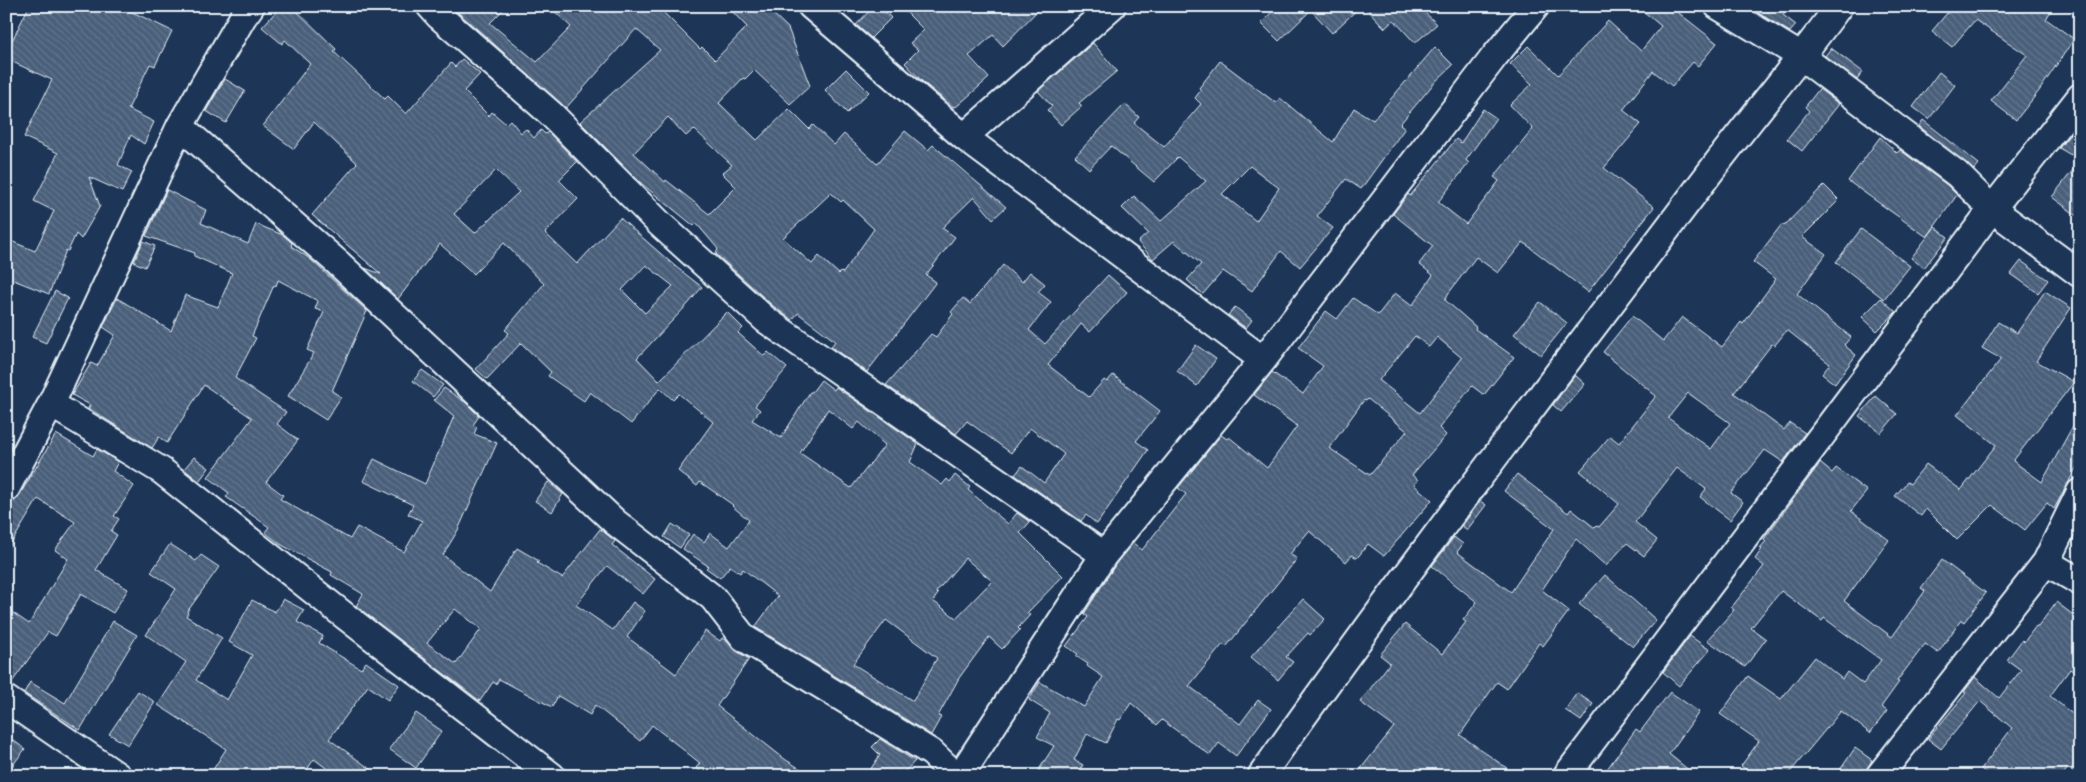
<svg xmlns="http://www.w3.org/2000/svg" width="2086" height="782" font-family="'Shantell Sans',sans-serif">
<defs>
<pattern id="building-back-hatch" width="6" height="6" patternUnits="userSpaceOnUse" patternTransform="scale(1.25)"><rect width="6" height="6" fill="#495e7a"/><path d="M-1 5l2 2M0 0l6 6M5-1l2 2" fill="none" stroke="#63768e"/></pattern>
</defs>
<rect width="100%" height="100%" fill="#1d3557"/>
<filter id="ink" filterUnits="userSpaceOnUse"><feTurbulence type="fractalNoise" baseFrequency=".02" numOctaves="2"/><feDisplacementMap in="SourceGraphic" scale="10" xChannelSelector="R" yChannelSelector="G"/><feConvolveMatrix kernelMatrix="1 2 1 2 8 2 1 2 1" color-interpolation-filters="sRGB"/></filter>
<g filter="url(#ink)">
<!-- building -->
<path fill="url(#building-back-hatch)" stroke="#e8f1f8" fill-rule="evenodd" d="M29,6H120L172,31L155,66L150,64L128,109L154,122L144,144L131,135L118,165L132,172L122,192L89,177L100,206L81,239L76,234L68,251L66,250L49,294L6,277V239L35,251L54,211L34,201L58,153L24,137L52,80L6,59V53Z
M281,6H292L336,49L334,52L385,99L388,96L406,114L451,63L455,67L462,59L480,74L464,91L489,116L492,112L506,124L510,120L521,133L526,129L534,138L541,130L545,134L548,132L577,162L559,180L578,199L545,233L577,264L620,218L676,267L702,287L689,303L637,358L659,381L727,312L743,328L738,333L764,356L768,352L787,368L755,406L760,410L752,420L781,438L810,392H812L821,380L834,390L836,387L918,444L910,462L942,485L947,479L950,482L955,475L970,487L968,490L1008,524L1017,513L1030,522L1020,533L1063,576L1027,613L1030,615L1018,628L1020,630L1002,649L989,637L959,678L938,716L941,717L931,735L755,627L778,596L743,569L740,573L730,566L720,578L706,568L708,566L683,549L693,534L704,542L710,533L729,547L749,520L732,506L733,505L700,482L697,486L678,471L713,422L679,394L673,400L660,388L631,424L590,392L584,401L548,376L551,372L521,343L487,379L476,369L509,333L505,330L544,284L504,243L474,274L440,244L398,299L365,268L381,274L312,215L357,163L314,122L294,149L263,126L310,64L285,40L282,44L262,27ZM496,170L519,192L475,233L454,214ZM646,265L673,286L645,313L622,290ZM828,409L853,429L859,422L885,445L851,488L800,453ZM965,558L992,581L956,618L933,601L938,594L936,592ZM886,620L937,658L913,701L853,664Z
M451,6H507L490,23L537,62L571,27L549,6H657L700,49L702,47L715,60L747,27L727,6H765L788,28L810,86L790,104L754,70L745,79L743,78L719,103L757,140L789,109L809,129L813,125L834,145L844,134L877,164L905,131L928,150L933,145L1006,207L993,219L974,197L942,228L955,237L926,275L936,282L867,372L831,347L835,341L798,313L792,320L772,305L716,254L718,249L696,223L694,226L642,184L580,122L660,50L636,29L566,108ZM668,117L686,136L694,129L732,165L722,173L736,187L709,214L666,180L665,182L634,153ZM831,193L841,202L843,200L874,229L843,273L841,272L839,274L819,256L812,264L783,238Z
M874,6H880L891,18L871,38L856,25Z
M900,6H1042L1003,46L993,35L969,56L989,78L956,107L955,106L953,107L923,82L905,63L918,50L910,43L924,30Z
M1278,6H1361L1332,33L1311,10L1279,41L1261,23Z
M1364,6H1418L1437,24L1415,43L1394,20L1385,28Z
M1637,6H1670L1717,43L1698,66L1693,62L1672,86L1653,71L1623,110L1641,124L1604,168L1654,207L1588,292L1523,242L1498,273L1476,257L1448,294L1445,300L1476,327L1475,329L1514,357L1484,395L1472,386L1439,428L1446,435L1412,475L1418,480L1414,485L1432,500L1384,556L1368,544L1357,558L1352,555L1346,562L1309,531L1290,554L1297,559L1226,647L1223,644L1189,686L1240,724L1258,700L1271,709L1236,756L1219,743L1210,755L1162,720L1157,725L1131,703L1120,720L1118,719L1106,743L1087,734L1074,760L1083,765L1076,776H1035L1054,746L1037,737L1050,713L1029,700L1040,682L1084,707L1103,677L1087,666L1088,664L1076,656L1078,654L1066,646L1088,617L1084,614L1117,562L1133,543L1142,550L1186,494L1178,488L1221,435L1227,439L1229,437L1267,468L1297,426L1254,395L1272,372L1303,394L1323,366L1298,348L1326,311L1337,319L1353,298L1378,315L1395,293L1412,306L1433,275L1419,264L1433,246L1393,214L1408,194L1410,196L1456,139L1461,143L1483,109L1496,118L1466,160L1469,163L1438,202L1466,224L1499,181L1494,177L1533,129L1510,105L1532,84L1510,64L1528,46L1558,75L1608,21L1641,51L1661,26ZM1415,336L1429,347L1437,337L1462,358L1420,413L1379,380ZM1368,399L1407,431L1370,475L1329,448L1364,400L1366,401Z
M1747,6H1790L1783,15L1796,25L1790,32Z
M1953,6H2054L2046,19L2074,39L2039,91L2016,120L1991,101L2027,55L1975,20L1952,47L1932,31Z
M1093,43L1117,71L1079,103L1082,106L1061,125L1047,110L1052,106L1038,91Z
M1435,47L1453,65L1435,82L1400,124L1405,128L1361,189L1346,179L1317,216L1333,228L1300,267L1281,251L1252,291L1223,271L1203,294L1187,280L1201,264L1174,241L1153,259L1138,242L1148,233L1122,208L1134,196L1161,221L1206,181L1178,157L1154,182L1111,146L1089,169L1075,156L1125,104L1139,117L1134,123L1164,147L1201,104L1195,98L1201,90L1199,88L1220,61L1276,103L1280,98L1333,142L1354,108L1373,120ZM1250,166L1279,188L1256,221L1222,194Z
M1831,48L1863,72L1857,80L1825,56Z
M846,69L869,92L847,113L825,90Z
M1939,72L1955,85L1929,119L1913,107Z
M225,79L245,91L226,123L206,111Z
M1819,89L1839,104L1802,151L1787,139L1809,111L1805,107Z
M1923,120L1979,164L1974,170L1919,126Z
M2080,122V141L2071,155L2059,148Z
M1880,137L1897,153L1900,150L1947,185L1957,195L1927,237L1848,181Z
M2080,161V218L2052,197Z
M1824,185L1839,200L1802,237L1826,254L1797,294L1851,337L1844,345L1856,355L1835,384L1822,374L1830,364L1787,330L1775,345L1772,344L1734,393L1784,430L1790,423L1805,433L1783,462L1765,450L1731,493L1743,502L1730,520L1700,497L1706,489L1677,468L1635,522L1657,540L1644,556L1627,543L1606,566L1576,539L1542,590L1569,611L1543,646L1539,643L1507,689L1497,682L1460,735L1518,776H1355L1394,727L1360,702L1390,663L1380,655L1405,624L1442,654L1466,622L1463,620L1477,602L1432,566L1454,537L1463,544L1457,552L1511,592L1554,529L1504,491L1517,474L1568,513L1571,509L1595,528L1597,526L1599,527L1619,504L1580,471L1610,436L1619,443L1656,396L1603,352L1632,316L1663,341L1682,317L1722,347L1741,322L1743,324L1776,279L1753,262L1782,224L1784,226ZM1688,393L1730,423L1711,449L1668,418Z
M167,190L206,210L201,223L248,244L256,224L283,235L292,243L291,246L310,259L367,311L332,391L341,397L326,420L288,396L314,353L307,350L324,312L315,309L318,301L278,280L276,286L274,285L252,336L256,338L235,378L286,412L277,424L298,440L266,482L283,495L280,499L350,539L357,527L404,552L422,521L408,514L413,505L363,481L374,459L425,484L454,416L434,400L444,388L465,402L479,416L473,425L477,427L474,434L497,443L458,530L443,555L490,592L517,548L539,561L537,563L562,578L600,529L615,541L612,545L655,579L643,594L607,566L576,605L613,630L633,602L645,611L627,637L676,674L705,631L720,641L722,638L728,641L736,651L749,659L717,706L786,760L812,776H706L696,768L700,763L652,725L640,741L595,705L590,715L558,696L552,707L499,679L496,684L493,682L480,701L356,606L363,594L331,575L332,572L280,544L265,532L269,527L226,497L229,493L208,477L252,418L204,385L167,443L159,437L152,448L88,408L90,405L72,395L91,363L97,366L115,335L103,327L117,298L171,331L185,295L218,307L232,273L194,256L195,253L146,236ZM455,609L481,629L456,664L427,643Z
M1935,227L1948,237L1924,268L1911,258Z
M1861,229L1910,266L1884,299L1836,262Z
M143,241L155,246L145,267L134,262Z
M2021,261L2048,280L2038,293L2011,274Z
M1003,265L1022,282L1030,272L1045,284L1038,292L1051,302L1029,330L1045,344L1108,275L1127,292L1090,332L1081,324L1048,365L1089,397L1104,380L1107,382L1113,375L1160,411L1136,441L1148,450L1097,524L1086,515L1081,521L1015,475L1022,466L1044,483L1064,454L1030,428L1011,453L967,421L956,434L886,385L931,334L936,337L953,314L951,312L963,298L970,304Z
M55,291L68,298L46,343L32,337Z
M2045,291L2071,308L2036,361L2074,382L2013,461L2042,482L2080,413V461L2054,509L2047,503L2025,530L1992,505L1957,540L1926,509L1921,516L1895,496L1907,482L1910,484L1926,464L1961,490L1996,445L1957,415L2001,359L1982,348L1998,322L2017,333Z
M1881,298L1896,312L1877,331L1862,317Z
M1540,302L1567,323L1541,355L1514,334Z
M1235,307L1252,320L1246,328L1228,315Z
M1196,345L1216,359L1197,386L1177,371Z
M422,370L443,385L433,397L413,381Z
M1575,375L1585,384L1561,412L1553,405Z
M1876,396L1897,414L1881,433L1859,416Z
M56,434L93,456L97,449L118,462L113,471L134,486L114,516L119,519L111,531L117,535L96,570L128,589L113,613L81,594L56,636L48,632L10,685L6,684V608L29,624L68,559L55,550L75,522L38,499L6,552V511L11,503L19,496Z
M194,457L209,468L199,481L184,469Z
M1820,463L1832,473L1836,468L1867,491L1851,511L1889,540L1844,601L1892,637L1925,591L1921,588L1942,560L1986,593L1964,622L1961,620L1938,653L1925,644L1897,681L1899,682L1881,707L1887,711L1870,733L1841,711L1787,776H1755L1741,766L1759,741L1720,714L1748,676L1781,699L1815,657L1842,679L1847,672L1863,684L1881,660L1824,618L1822,621L1781,591L1751,628L1766,639L1745,667L1707,640L1734,610L1731,608L1764,566L1755,559L1762,549L1760,548L1766,541L1764,539Z
M548,482L563,494L552,512L535,501Z
M1480,501L1486,505L1467,530L1462,526Z
M672,524L689,535L680,548L664,537Z
M170,544L196,561L201,555L219,567L187,612L188,613L186,616L222,638L196,680L227,700L252,655L229,642L252,600L275,612L283,599L304,610L297,622L323,636L319,643L361,669L366,662L399,685L388,700L368,686L329,739L380,776H337L314,759L303,776H209L226,749L158,705L186,662L146,635L176,589L151,572Z
M1605,575L1656,620L1633,647L1579,604Z
M1303,599L1325,619L1310,635L1308,633L1286,657L1293,662L1278,680L1251,657Z
M2056,602L2080,620V676L2070,669L2050,696L2080,720V776L2068,768L2062,776H1989L1981,769L2012,728L1980,701L1941,749L1928,739L1966,693L1964,692L1975,677L1999,698L2021,670L2007,660L2022,640L2024,642L2036,626L2038,627Z
M113,621L137,635L80,730L24,693L30,682L65,703Z
M1690,636L1710,650L1679,686L1663,672Z
M138,691L155,702L128,745L109,734Z
M1670,692L1699,712L1669,754L1696,776H1602L1636,729L1640,732Z
M1577,693L1593,704L1581,721L1565,710Z
M416,713L442,731L416,768L389,749Z
M6,735L25,749L6,774Z
M880,739L915,761L901,776H866L880,755L872,747Z
M1855,748L1872,760L1863,776H1849L1840,770Z"/>
<g fill="none" stroke-linecap="round" stroke-linejoin="round">
<defs>
<path id="minor" d="M430,6L439,16L550,113L660,224L766,320L1104,555
M811,6L964,137L1263,360
M1718,6L1802,57L1957,174L1992,209L2080,274
M180,126L338,263L615,522L713,598L744,638L932,753L956,776
M964,137L1112,6
M51,404L162,471L345,616L552,776
M6,489L51,404L180,126L243,17L251,6
M2046,562L2080,582
M6,699L118,776
M960,776L1104,555L1263,360L1494,57L1536,6
M1261,776C1407,569 1562,369 1714,167C1755,113 1799,61 1839,6
M1566,776L1992,209L2080,97
M1879,776L2046,562L2080,492"/>
</defs>
<!-- minor casing -->
<use href="#minor" stroke="#e8f1f8" stroke-width="30"/>
<!-- minor -->
<use href="#minor" stroke="#1d3557" stroke-width="26"/>
</g>
</g>
<!-- margin -->
<rect width="2086" height="782" fill="none" stroke="#1d3557" stroke-width="25"/>
<rect x="12" y="12" width="2061" height="757" fill="none" stroke="#e8f1f8" stroke-width="2" filter="url(#ink)"/>
</svg>
